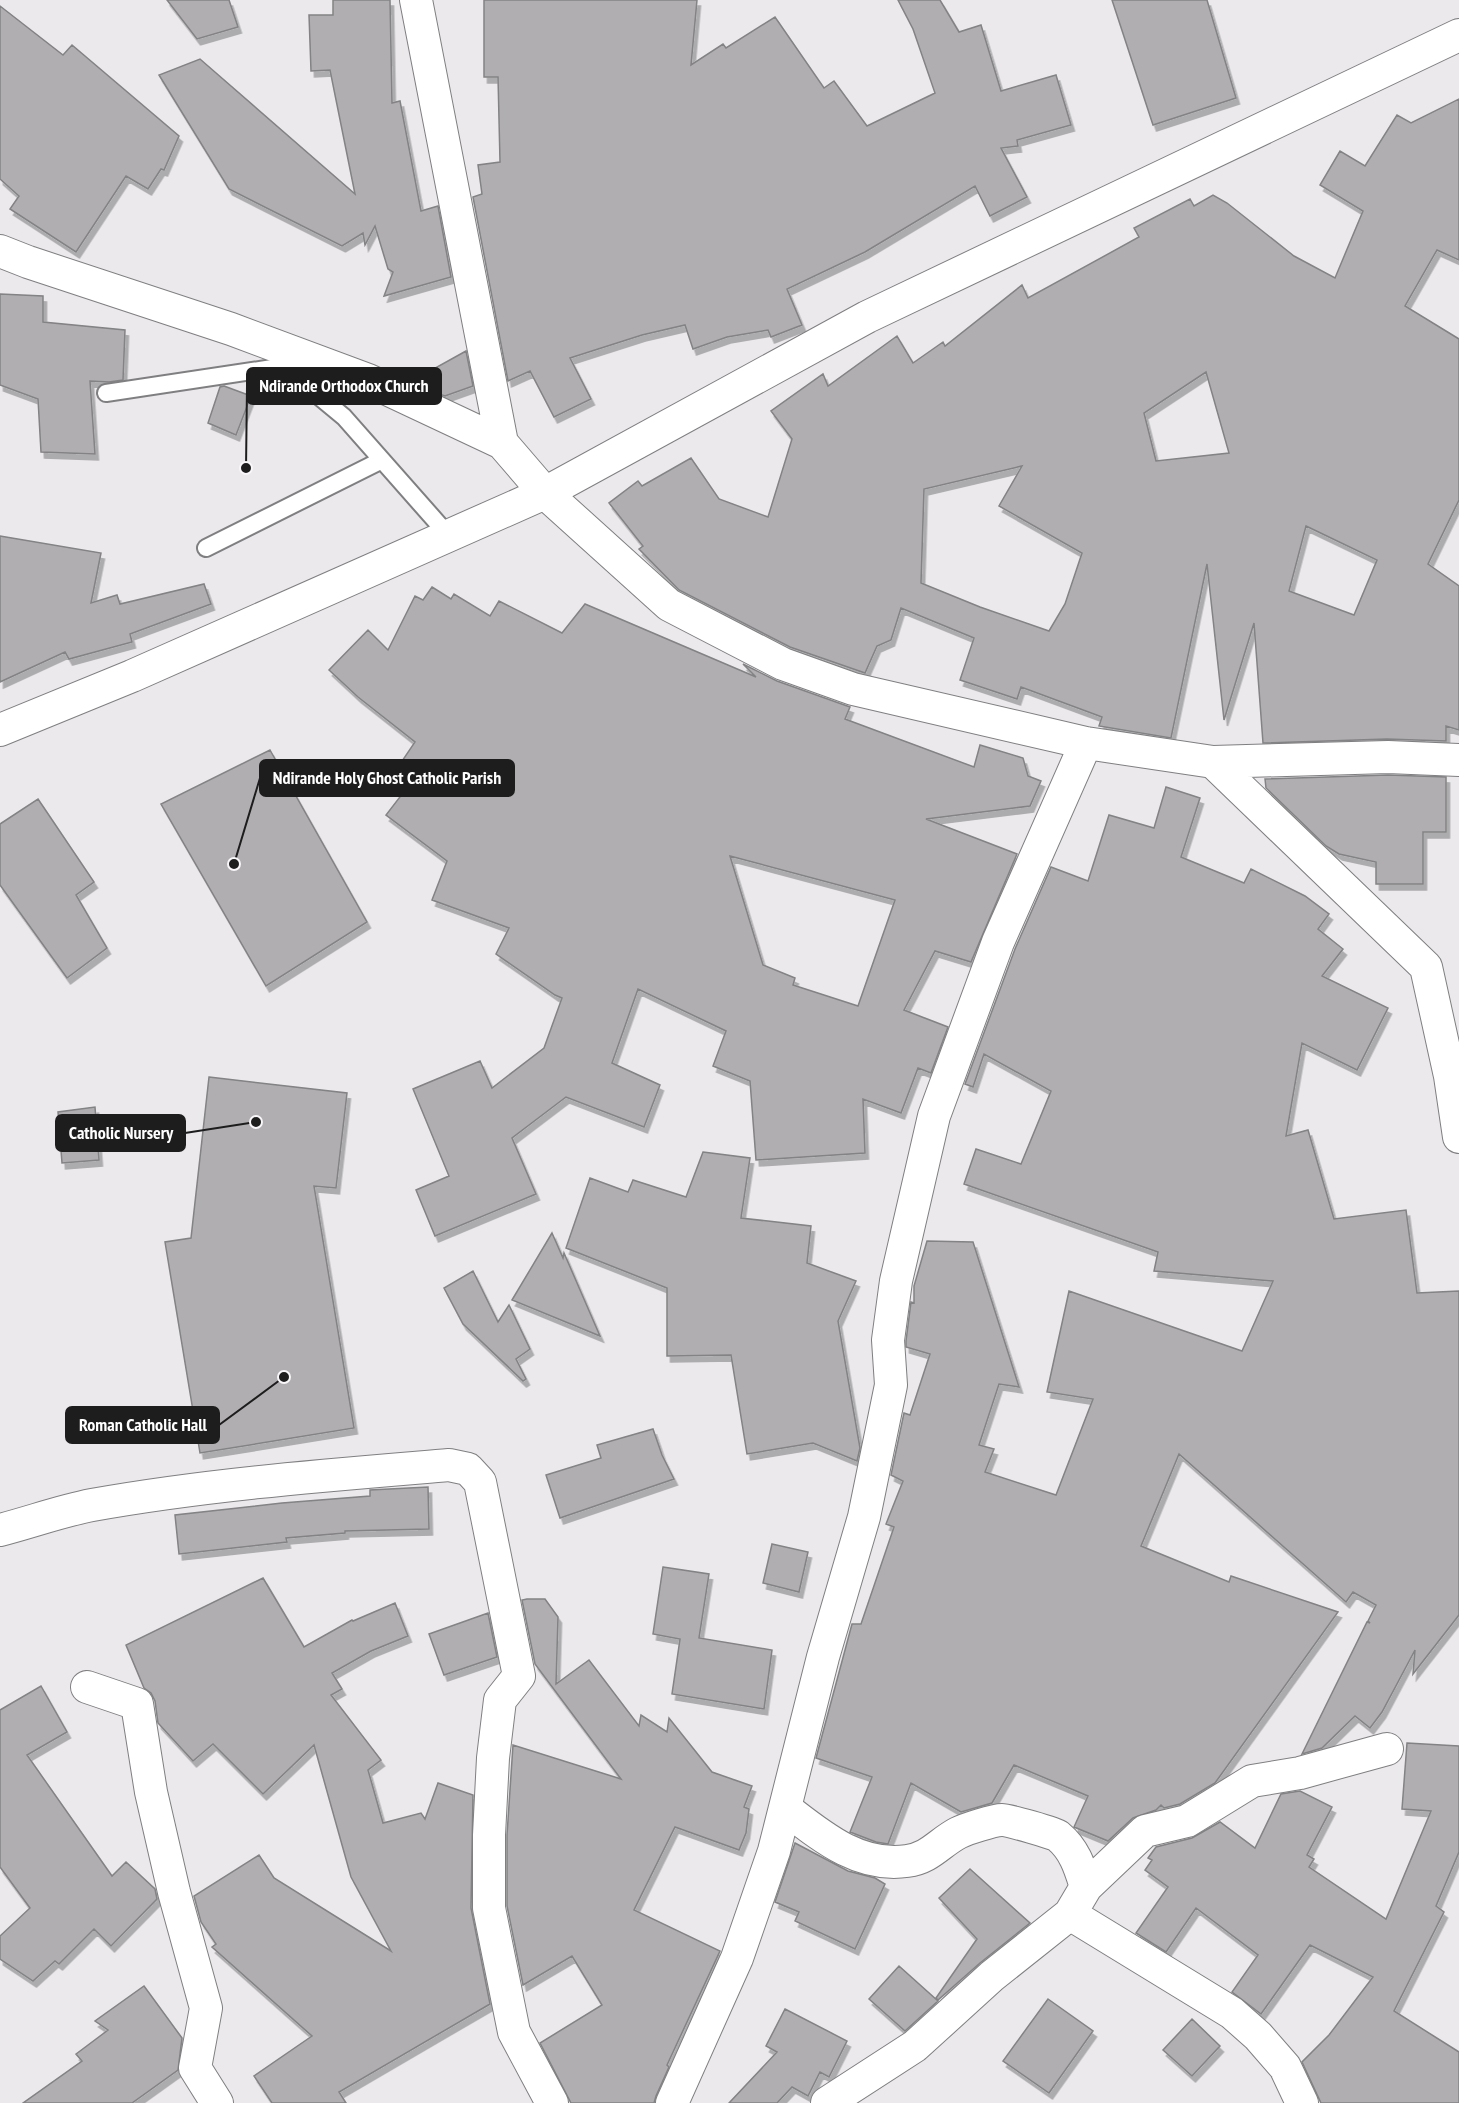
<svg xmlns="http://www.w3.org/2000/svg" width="1459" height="2103" font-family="'PT Sans Narrow',sans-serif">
<defs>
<filter id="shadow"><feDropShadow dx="3.5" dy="6" stdDeviation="0" flood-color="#0004"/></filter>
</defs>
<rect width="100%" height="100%" fill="#ebe9ec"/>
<!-- building -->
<path fill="#b0aeb1" stroke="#838284" stroke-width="1.5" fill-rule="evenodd" filter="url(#shadow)" d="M167,0H229L238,27L197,39Z
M333,0H390L392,103L400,101L421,211L438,206L451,277L384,296L393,272L388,269L375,226L365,245L363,233L342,246L229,189L159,75L200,59L355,194L330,70L311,71L309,15H333Z
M484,0H697L691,65L723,44L726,48L775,17L824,88L834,81L867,126L935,93L913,29L898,0H940L959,32L981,25L1001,91L1056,75L1071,125L1017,140L1018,146L1001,148L1027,197L990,216L975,186L865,252L787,289L802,325L771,337L768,330L727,337L693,349L685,325L642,335L570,358L591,399L554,417L530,371L508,381L473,197L482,194L478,165L500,162L498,77H484Z
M1112,0H1207L1236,98L1153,125Z
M0,6L63,55L72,45L179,136L164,170L161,169L148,189L126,176L76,252L10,209L19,196L0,179Z
M1459,99V260L1437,250L1405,306L1459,339V500L1428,564L1459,586V730L1446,726V741L1387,739L1263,743L1254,623L1224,720L1207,564L1171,738L1099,726L1102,717L1021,687L1017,699L960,680L974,638L901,608L891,640L877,646L865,673L790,647L679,590L639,549L643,546L609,503L638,481L642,486L691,458L719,499L768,517L792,439L771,411L823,374L828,386L897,336L913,363L943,342L945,346L1022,285L1028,298L1139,237L1134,228L1190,199L1194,206L1213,195L1227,203L1294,256L1335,278L1363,211L1320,185L1340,151L1365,166L1397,115L1411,123ZM1206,372L1229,453L1156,461L1144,413ZM1022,466L999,506L1082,553L1065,604L1049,631L980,607L921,583L924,489ZM1306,526L1377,560L1354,615L1289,591Z
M0,294L43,296V322L125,330L123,380L109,382L90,381L95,454L41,452L38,399L0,385Z
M466,351L473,386L445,396L439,394L428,372Z
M224,386L251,396L236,435L208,423L220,387Z
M0,536L101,553L91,603L117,595L120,604L204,584L211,604L130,634L132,642L69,659L65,652L0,682Z
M432,587L451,599L454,594L490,616L499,601L562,633L585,604L756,677L743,664L777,681L850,707L845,719L974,767L980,745L1023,758L1028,776L1041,781L1030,806L926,819L1017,854L971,962L935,951L904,1010L948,1027L931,1073L918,1068L901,1113L863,1099L865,1153L756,1160L750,1081L713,1066L726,1031L638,989L612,1063L660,1085L644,1127L566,1097L512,1138L536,1194L435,1236L416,1190L449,1176L413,1089L480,1061L492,1088L544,1048L562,998L555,995L496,954L509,928L432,900L447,861L386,815L413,780L396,770L415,742L358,697L329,670L368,630L388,650L415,596L423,600ZM730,856L895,900L858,1006L793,985L795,978L763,965Z
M270,750L367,922L266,986L161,804Z
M1388,775L1446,777V832H1423V884H1376V862L1339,854L1326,846L1266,788L1265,779Z
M1166,787L1200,798L1181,857L1244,883L1251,869L1305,896L1329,914L1318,929L1343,949L1322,976L1388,1008L1357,1070L1302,1043L1286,1136L1308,1130L1334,1219L1406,1210L1417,1293L1459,1291V1615L1413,1674L1415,1650L1382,1712L1370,1728L1355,1716L1322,1748L1302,1754L1367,1622L1370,1623L1368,1621L1376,1605L1353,1592L1346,1602L1179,1454L1141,1546L1229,1582L1231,1576L1338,1612L1215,1783L1180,1804L1164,1808L1161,1805L1156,1810L1133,1818L1108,1841L1074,1827L1088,1796L1014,1765L992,1803L961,1812L911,1783L888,1844L876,1842L850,1832L872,1777L816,1758L852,1624H861L894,1527L886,1524L903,1481L891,1475L904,1413L910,1415L930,1354L906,1347V1341L911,1302L914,1303V1286L927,1241L973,1242L1019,1387L999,1384L979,1445L994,1449L985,1472L1056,1495L1093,1399L1047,1392L1069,1291L1242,1351L1273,1281L1154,1271L1158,1252L964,1184L976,1149L1021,1164L1051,1091L984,1054L973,1087L965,1084L1015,949L1051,867L1088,881L1109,815L1154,828Z
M38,799L94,882L76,895L107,948L67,978L0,885V824Z
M209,1077L347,1093L336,1188L314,1186L354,1428L200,1453L165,1242L191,1238Z
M95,1107L99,1160L62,1163L58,1112Z
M703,1152L750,1158L741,1218L811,1226L807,1263L856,1281L838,1321L860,1448L857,1461L813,1443L747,1454L731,1355L667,1356V1288L566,1248L590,1178L628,1192L633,1180L686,1197Z
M552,1233L563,1258L564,1253L600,1336L512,1300Z
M473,1271L498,1322L509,1305L530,1349L516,1359L526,1379L523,1381L463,1324L444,1288Z
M653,1429L662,1455L674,1479L560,1518L546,1475L601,1458L597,1445Z
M428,1487L429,1529L345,1531V1533L286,1538L287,1542L179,1554L175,1515L282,1503L370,1496V1490Z
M772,1544L808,1552L799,1592L763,1583Z
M663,1567L709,1574L699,1638L772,1650L764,1709L672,1694L680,1639L653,1634Z
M263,1578L304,1647L352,1620L353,1621L395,1603L408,1636L371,1651L332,1673L342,1689L331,1695L381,1760L368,1770L383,1823L421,1813L425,1819L438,1783L473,1795L471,1908L490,2004L339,2092L346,2103H272L254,2076L312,2036L212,1947L216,1944L201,1922L194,1896L259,1855L274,1878L391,1951L351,1877L314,1745L263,1794L213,1744L193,1761L158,1723L155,1701L151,1693L144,1688L126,1645Z
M527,1599H545L558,1617L556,1684L589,1660L639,1726L641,1715L667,1732L669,1718L712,1772L752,1786L744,1807L749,1809L746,1833L739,1850L675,1827L634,1910L720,1951L667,2065L669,2067L656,2096L654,2103H571L540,2043L602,2005L572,1956L523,1985L507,1906V1835L513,1745L621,1779L535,1664L522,1600Z
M488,1613L497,1657L444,1675L429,1634Z
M41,1686L67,1732L27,1755L112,1876L126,1862L155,1889L157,1899L111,1946L94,1929L59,1964L55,1961L33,1981L0,1959V1936L30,1908L0,1867V1710Z
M1407,1743L1459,1746V1852L1436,1906L1444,1912L1394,2011L1459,2052V2103H1321L1302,2062L1329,2035L1373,1977L1310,1945L1261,2014L1232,1992L1258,1955L1196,1908L1166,1952L1136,1933L1168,1887L1145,1870L1152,1860L1148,1858L1156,1847L1192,1838L1220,1822L1255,1848L1281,1794L1300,1791L1332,1807L1307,1855L1314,1859L1309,1867L1386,1919L1431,1811L1402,1809Z
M795,1843L848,1871L875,1878L885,1884L855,1949L795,1921L799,1912L775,1902Z
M970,1869L1030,1923L980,1963L938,2000L936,1998L977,1939L939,1898Z
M899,1966L938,2001L905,2031L869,1999Z
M144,1986L182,2038L178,2070L132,2103H23L82,2061L76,2054L108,2030L95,2021Z
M1048,1999L1093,2031L1049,2093L1003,2061Z
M785,2009L847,2041L829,2077L820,2072L808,2096L792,2087L777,2103H729L777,2052L766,2046Z
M1192,2019L1220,2046L1192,2076L1163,2050Z"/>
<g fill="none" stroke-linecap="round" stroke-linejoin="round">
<defs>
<path id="service" d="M106,393L279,367L286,369L344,417L449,536
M206,548L382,460"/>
<path id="minor" d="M416,0L502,443
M0,251L28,262L231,329L368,380L502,443L545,493L669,605L783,664L853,689L1086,743L1213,762L1388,757L1459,760
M0,730L132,676L545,493L867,317L1459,35
M1213,762L1426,967L1450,1076L1459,1137
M0,1530C31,1522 61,1511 92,1505C210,1484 330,1475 449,1465L468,1469L480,1482L519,1676L500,1700L493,1758L489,1835V1908L514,2032L552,2103
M87,1687L137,1704L151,1792L174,1892L206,2008L195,2068L217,2103
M785,1808C820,1835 858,1868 907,1861C930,1858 939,1843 958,1833C966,1829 994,1820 1002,1820C1008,1820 1054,1833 1058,1836C1075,1850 1080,1868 1086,1887L1070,1914L992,1976L915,2046L827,2103
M1086,1887L1145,1831L1187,1821L1252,1781L1300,1773L1387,1749
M1070,1914L1232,2013L1258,2036L1285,2067L1302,2103
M672,2103L737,1958L774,1851L823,1657L864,1517L891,1385L888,1340L896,1281L934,1116L998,942L1086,743"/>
</defs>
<!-- service casing -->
<use href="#service" stroke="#7f7e80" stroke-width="20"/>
<!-- minor casing -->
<use href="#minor" stroke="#7f7e80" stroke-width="34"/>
<!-- service -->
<use href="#service" stroke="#fff" stroke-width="16"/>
<!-- minor -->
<use href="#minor" stroke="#fff" stroke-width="32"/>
</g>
<!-- callouts -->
<path fill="none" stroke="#1e1d1e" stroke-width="2" d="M246 468L247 386M234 864L260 778M256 1122L185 1133M284 1377L219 1425"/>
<g fill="#1e1d1e" stroke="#f9f7f9" stroke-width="2">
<circle cx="246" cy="468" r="6"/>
<circle cx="234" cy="864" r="6"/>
<circle cx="256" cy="1122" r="6"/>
<circle cx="284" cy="1377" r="6"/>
</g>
<g fill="#1e1d1e" stroke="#1e1d1e" stroke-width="2">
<rect x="247" y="368" width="194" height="36" rx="6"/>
<rect x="260" y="760" width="254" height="36" rx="6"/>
<rect x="56" y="1115" width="129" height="36" rx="6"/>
<rect x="66" y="1407" width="153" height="36" rx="6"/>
</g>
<g font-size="18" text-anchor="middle" font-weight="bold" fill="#fff">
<text x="344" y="392">Ndirande Orthodox Church</text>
<text x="387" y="784">Ndirande Holy Ghost Catholic Parish</text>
<text x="121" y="1139">Catholic Nursery</text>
<text x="143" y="1431">Roman Catholic Hall</text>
</g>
</svg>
